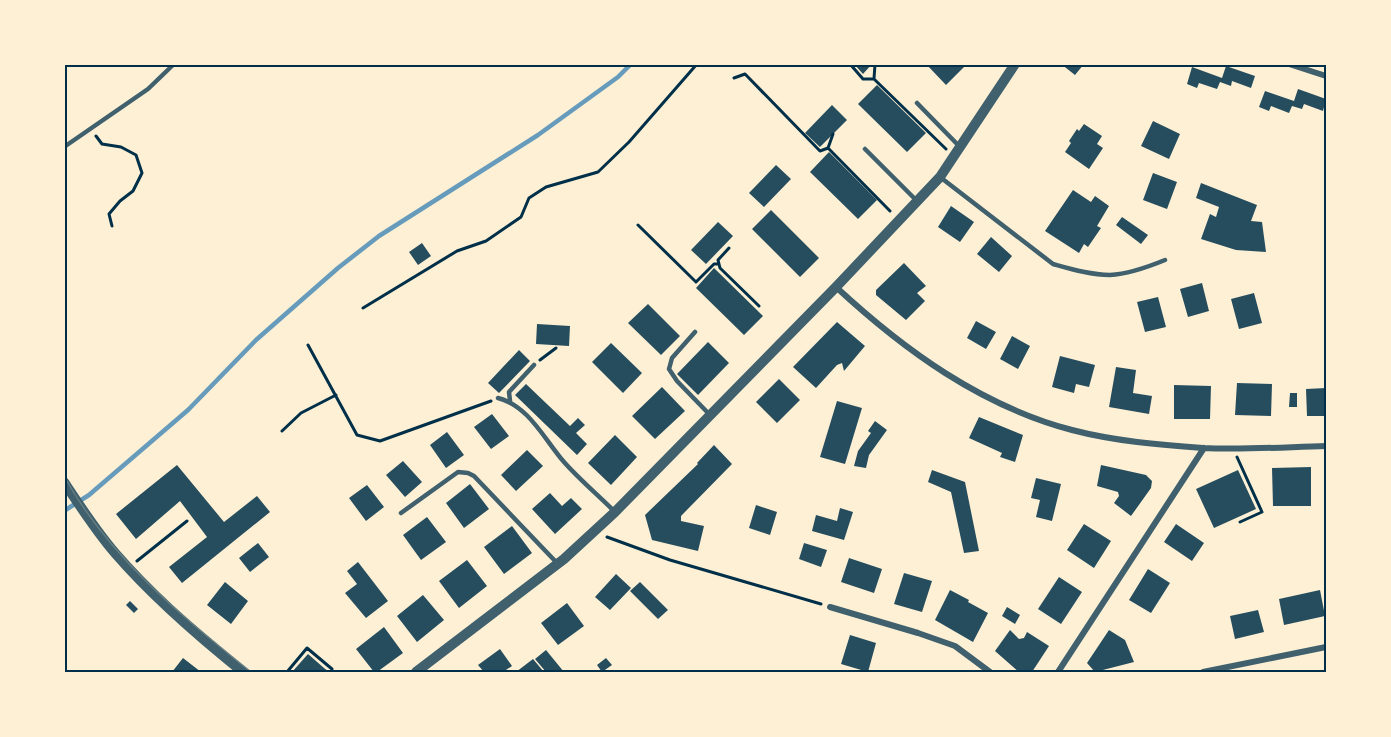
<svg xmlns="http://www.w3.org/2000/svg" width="1391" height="737" font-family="Poppins,sans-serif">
<rect width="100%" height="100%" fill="#fdf0d5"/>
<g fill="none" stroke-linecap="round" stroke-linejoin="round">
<!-- stream -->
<path stroke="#669bbc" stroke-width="4.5" d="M64,511L89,495L188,410L256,340L338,268L379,236L538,135L618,77L631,64"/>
</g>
<!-- building -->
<path fill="#264d5e" d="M854,64H872L863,74Z
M926,64H962L964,67L946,85Z
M1061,64H1084L1075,75Z
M1226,66L1255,76L1251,88L1232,81L1231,86L1220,82L1217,89L1199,83L1197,88L1187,84L1192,67L1222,78Z
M877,85L926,133L907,152L858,104Z
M1298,89L1326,99L1323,111L1304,104L1302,109L1292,106L1289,113L1271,106L1269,111L1259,107L1265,91L1294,101Z
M832,105L847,120L820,147L805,133Z
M1153,121L1180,134L1169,159L1141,146Z
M1084,124L1102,136L1097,144L1103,148L1089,169L1065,152L1071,143L1069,141L1077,129L1079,131Z
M829,152L877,200L858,219L810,172Z
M776,165L791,179L764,207L749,193Z
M1153,173L1177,182L1167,209L1143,200Z
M1201,183L1257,205L1251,221L1262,222L1266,252L1236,250L1201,239L1210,214L1216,217L1219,207L1196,198Z
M1073,190L1091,202L1095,196L1109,206L1097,226L1101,228L1088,247L1084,244L1079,253L1045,231Z
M951,206L974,222L960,242L938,227Z
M771,210L819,258L800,277L752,229Z
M1122,217L1148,235L1141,244L1116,225Z
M718,222L733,236L706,264L691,250Z
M991,237L1012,256L999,272L977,254Z
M422,243L431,256L418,265L409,252Z
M904,263L926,286L917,293L925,301L906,320L876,295V290Z
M714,268L763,316L744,335L696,288Z
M1202,283L1209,311L1188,317L1180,289Z
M1254,293L1262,323L1239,329L1231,299Z
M1158,297L1166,327L1145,332L1137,302Z
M648,304L680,336L661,355L628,323Z
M976,321L996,332L986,349L967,338Z
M837,322L865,346L844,371L842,363L837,365L816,388L793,367Z
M537,324L570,326L569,346L536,344Z
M1012,336L1030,346L1018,369L1000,359Z
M708,342L729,363L698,395L677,374Z
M611,343L642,373L623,393L592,362Z
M519,350L530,361L499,393L488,383Z
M1060,356L1095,365L1089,387L1076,384L1074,393L1052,387Z
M1116,367L1136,370L1133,393L1152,396L1149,414L1109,407Z
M779,379L800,400L777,423L756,402Z
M1237,383L1272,384L1271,416L1235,415Z
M526,384L570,426L578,418L585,425L576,433L587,444L577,455L515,395Z
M1174,385L1211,386L1210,419H1174Z
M662,387L685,411L655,439L632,416Z
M1326,388V416H1307L1306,389Z
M1290,393H1297V407H1289Z
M837,401L862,408L845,464L820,457Z
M492,414L509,436L491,449L474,427Z
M979,417L1023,435L1015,462L1000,457L1002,453L969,438Z
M875,421L887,430L869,455L866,468L854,466L858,451L871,433L868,431Z
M447,432L464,455L446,468L430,445Z
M615,435L637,457L611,485L588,463Z
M714,445L732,464L681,516V521L704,526L698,551L652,540L645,515L698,464L697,463Z
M527,450L543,466L516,491L501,475Z
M403,461L422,482L405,497L386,475Z
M177,465L224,522L257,496L270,512L182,583L169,567L207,537L180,501L136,539L116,514Z
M1101,465L1146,475L1152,481L1151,488L1131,516L1114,503L1119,496L1118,492L1097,486Z
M1311,467V506H1273L1272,468Z
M932,470L965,482L979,551L964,553L951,492L928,482Z
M1238,470L1256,509L1214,528L1196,489Z
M1036,478L1061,484L1052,521L1036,517L1040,500L1031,498Z
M470,484L489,509L464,528L446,503Z
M367,485L384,507L366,521L349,498Z
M550,493L562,506L571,498L582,509L555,534L532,509Z
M756,505L777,512L770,535L749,528Z
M840,508L853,512L844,540L812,531L816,515L837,521Z
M427,517L446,542L421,560L403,535Z
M1084,524L1111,541L1094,568L1067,550Z
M1176,524L1204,543L1192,561L1164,542Z
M512,526L532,553L504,574L484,547Z
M258,543L269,557L250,572L239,558Z
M804,543L827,550L821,567L799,559Z
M849,558L882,569L874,593L841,582Z
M467,560L487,586L459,608L439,581Z
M358,562L388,601L366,618L345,593L357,584L347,571Z
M1148,569L1170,583L1151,613L1129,600Z
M904,573L932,581L922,612L894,604Z
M616,574L631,588L610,610L595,597Z
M1059,577L1082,592L1061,624L1038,609Z
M225,582L248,601L231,624L207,605Z
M640,582L668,610L658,619L630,591Z
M950,590L969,600L968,602L988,613L973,642L935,620Z
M1320,590L1325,616L1284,625L1279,599Z
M423,595L444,620L417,642L397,616Z
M130,601L138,609L134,613L126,605Z
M567,603L584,626L558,645L541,623Z
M1007,607L1020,615L1015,624L1002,616Z
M1258,610L1264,632L1235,639L1230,616Z
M384,627L403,653L377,672H374L356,649Z
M1010,630L1019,639L1024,638L1027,632L1049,646L1032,672H1019L995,651Z
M1109,630L1125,640L1134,662L1095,672L1087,663Z
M850,635L876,643L868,672L841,664Z
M500,649L512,666L503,672H484L478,665Z
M546,650L564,672H546L535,659Z
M308,654L324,668L329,672H292Z
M183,658L201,672H172Z
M606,658L612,665L602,672L597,665Z
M533,659L544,672H516Z"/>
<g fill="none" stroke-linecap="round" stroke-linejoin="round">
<!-- path -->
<path stroke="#003049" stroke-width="3" d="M850,64L863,79H874
M875,64L874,79L946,149
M734,78L745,74L820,151L828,148
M833,134L828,148L890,211
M96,136L102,144L121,147L136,155L142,173L133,191L120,201L109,214L112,226
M638,225L696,282L714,264H719
M729,248L718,260L720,268L759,306
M363,308L457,251L486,241L521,217L529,198L546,187L598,172L629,142L697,64
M308,345L357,435L380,441L491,401
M540,360L556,348
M282,431L301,413L336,395
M1237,457L1262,512L1240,522
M607,537L670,560L821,604
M137,561L187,521
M287,672L307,648L332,669"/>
<!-- service -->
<path stroke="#3f606c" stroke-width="4.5" d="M917,103L959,146
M64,147L148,89L174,64
M865,149L916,200
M940,177L1053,264C1071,269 1091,275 1110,275C1128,274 1148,267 1165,260
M695,332L672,358L669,369L677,381L710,415
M498,398C529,406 544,439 564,462C580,480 598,495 615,512
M510,401L509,392L534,365
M401,513L458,472L468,473L474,476L557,563"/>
<!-- minor -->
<path stroke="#3f606c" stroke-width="6" d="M1289,64L1326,76
M836,287C904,350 981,406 1072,430C1114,441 1160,445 1203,448C1244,450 1286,447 1326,446
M830,607L918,633L955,646L990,672
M1058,672L1204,448
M1203,672L1326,647"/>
<!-- tertiary -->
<path stroke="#3f606c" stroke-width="10" d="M64,482C80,506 96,531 115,553C153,597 198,636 243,672
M416,672L564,559L615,512L836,287L940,177L1015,64"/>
<!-- tram -->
<path stroke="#657d81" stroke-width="1.5" d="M64,476C108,556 181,616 251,672"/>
</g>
<!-- border -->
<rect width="1391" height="737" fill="none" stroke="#fdf0d5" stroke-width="132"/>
<rect x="66" y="66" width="1259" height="605" fill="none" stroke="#003049" stroke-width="2"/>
</svg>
